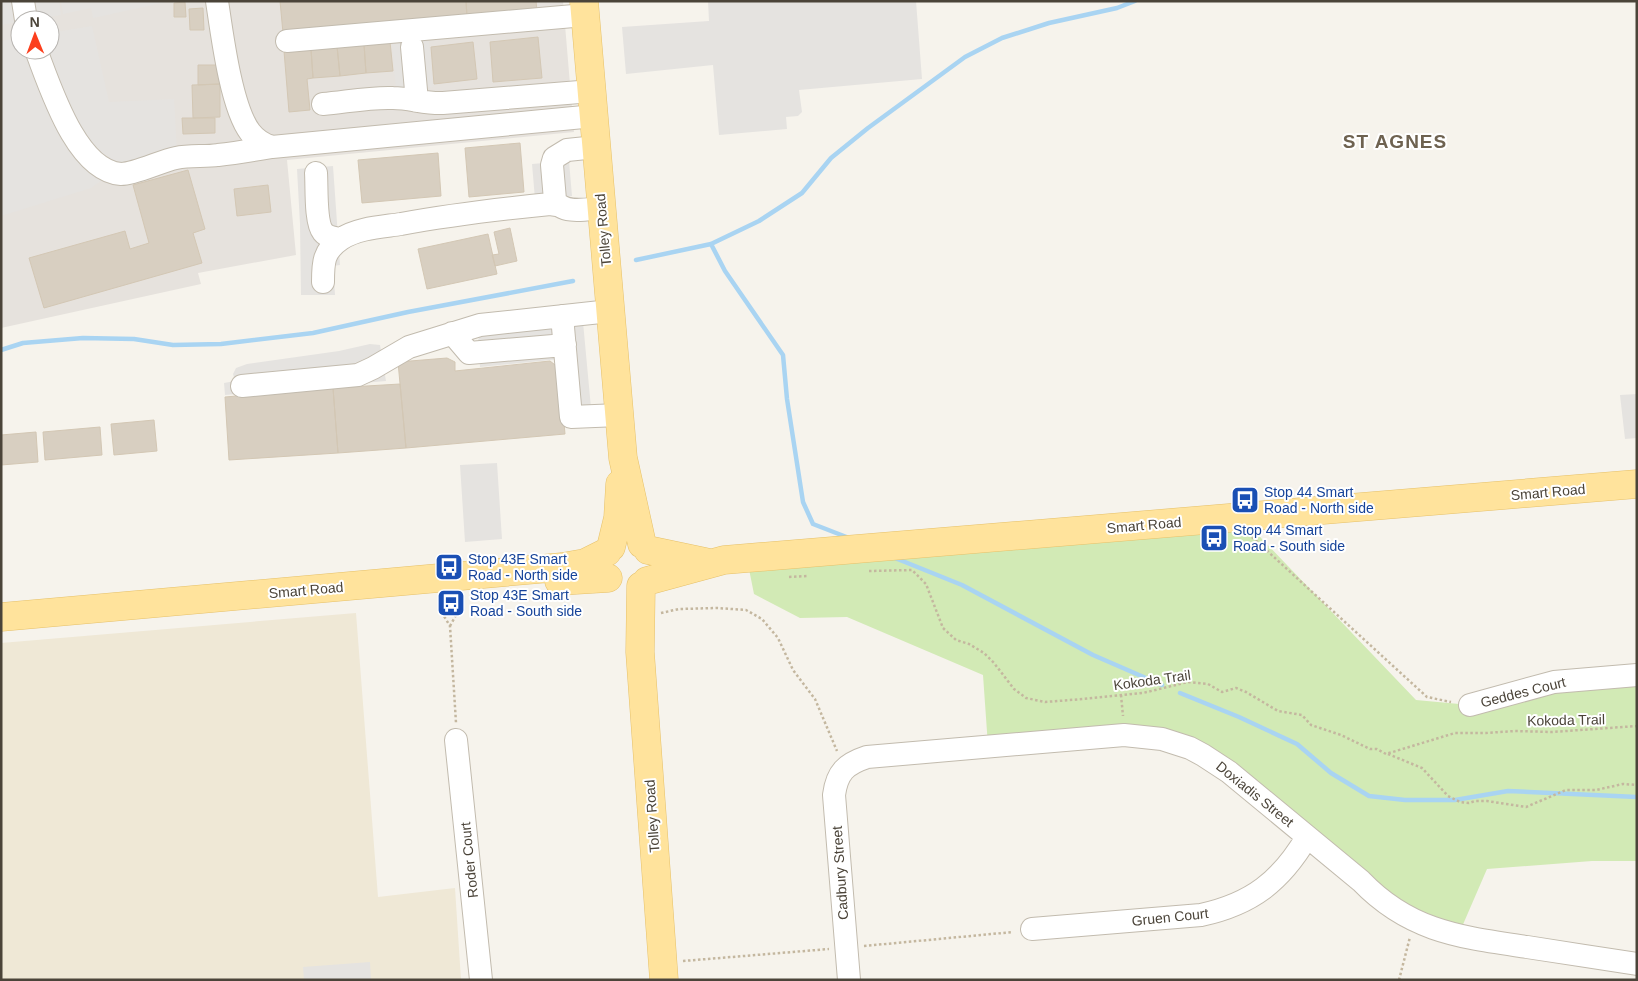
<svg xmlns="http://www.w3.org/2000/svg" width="1638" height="981" font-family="Helvetica,sans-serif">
<rect width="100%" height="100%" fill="#f6f3ec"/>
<!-- industrial -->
<path fill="#e6e2dd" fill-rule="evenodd" d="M1,1H563L574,132L287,160L296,255L198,273L201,284L1,328ZM20,20H50V50H20Z"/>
<!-- education -->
<path fill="#efe8d6" d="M356,613L378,897L455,888L461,980H1V643Z"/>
<!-- green -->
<path fill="#d2eab5" d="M1241,517L1416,700L1470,705L1637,675V861H1592L1487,869L1458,936L1413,920L1219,765L1148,737L988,746L983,675L847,617L800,618L754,594L747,559Z"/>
<!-- parking -->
<path fill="#e5e3e0" d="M1,1H59L61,15L1,25Z
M61,1H171L93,18L91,8L63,14Z
M708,1H916L922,79L799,90L802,112L798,116L786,117L787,129L719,135L713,65L626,74L622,27L709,21Z
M92,26L109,102L174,99L177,151L124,164L91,188L1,216V41L20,38V50H50V33Z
M429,41L433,87L396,90L392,44Z
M569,161L572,196L535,199L532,164Z
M333,166L340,265L333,266L335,295H301L300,224L297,169Z
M583,322L591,408L565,409L560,359L480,367L478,340L480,336Z
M370,344L380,345L386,381L225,395L224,383L235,381L233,374L236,368L247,364L339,351Z
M1637,394V438L1625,439L1620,395Z
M497,463L502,539L465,542L460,465Z
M370,962L371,980H304L303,967Z"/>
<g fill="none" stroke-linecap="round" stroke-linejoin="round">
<!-- stream -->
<path stroke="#a9d4f2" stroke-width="4.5" d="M711,244L725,271L783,355L787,399L803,502L813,524L849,538
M636,260L711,244L759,221L802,193L831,158L868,128L965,57L1002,38L1049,23L1117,8L1135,1
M1,350L23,343L83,338L134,339L173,345L221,344L313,333L408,312L573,281
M895,558L962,585L1093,655L1162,685
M1180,693L1239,717L1297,744L1331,773L1369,796L1405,800H1455L1508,791L1637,797"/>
</g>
<!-- building -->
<path fill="#d8cfc1" stroke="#d3c7b4" d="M280,1H466L467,17L283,33Z
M466,1H536L537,11L467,17Z
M185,2L186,17H174V3Z
M203,8L204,30H190L189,9Z
M538,37L542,78L493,82L490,42Z
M390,42L393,71L366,73L364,44Z
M473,42L477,79L434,84L431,47Z
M364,44L366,73L340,76L337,46Z
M337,46L340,76L313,78L311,49Z
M311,49L313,78L307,79L310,110L289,112L284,51Z
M198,65H219L220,84L198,85Z
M220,84V117L193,118L192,85Z
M182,118H215V133L183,134Z
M520,143L524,192L469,197L465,148Z
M438,153L441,196L362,203L358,160Z
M188,170L205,229L193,233L202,263L44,308L29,258L125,231L130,249L149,243L133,185Z
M268,185L271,212L237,216L234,189Z
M510,228L517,261L495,266L492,255L499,254L494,232Z
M488,234L497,274L427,289L418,249Z
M447,358L455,362V371L550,361L559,368L565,434L406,448L398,362Z
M400,384L406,448L338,453L333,388Z
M333,388L338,453L229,460L225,397Z
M154,420L157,451L114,455L111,424Z
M100,427L102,455L45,460L43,432Z
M36,432L38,462L1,465V435Z"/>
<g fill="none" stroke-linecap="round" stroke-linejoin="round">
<defs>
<path id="minor" d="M23,1L26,20
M217,1C222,34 231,107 250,132C256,140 262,144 272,147
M287,41L585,15
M412,47L417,101
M36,50C50,86 76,171 121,174C135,174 161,161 176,158C190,155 205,157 218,155C236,153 254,150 272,147L594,116
M323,104C346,102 370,97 393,98C410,98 426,104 443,103L592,91
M596,147L567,150L554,158L552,165L555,200C563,215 587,209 601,208
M316,173C317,186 315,222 323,232C327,237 334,238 341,239
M323,282C323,263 323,251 341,239C358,228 381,227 401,224C450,215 500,209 550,204L557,205
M562,316L571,417L619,415
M452,333L469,353L565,345
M242,386L358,375L373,368L409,347L480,325L610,311
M1470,705L1554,682L1637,675
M456,740L481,980
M1032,929L1201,915C1252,904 1281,881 1307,837
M849,980L834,795C837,772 846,764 867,757L1124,735L1162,739L1190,748L1203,755L1229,772L1361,881C1410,932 1461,937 1527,947C1564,953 1600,958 1637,964"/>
<path id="major" d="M584,1L623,458L642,544
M611,547L618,518L620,484
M648,550L705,562
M559,581L608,578
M647,581L724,560L1637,484
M641,586L640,652L664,980
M1,617L562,567L585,563L607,552"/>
</defs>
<!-- minor casing -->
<use href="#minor" stroke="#c2bbae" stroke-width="24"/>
<!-- major casing -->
<use href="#major" stroke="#e6c16a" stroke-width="29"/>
<!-- path -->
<path stroke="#c4b79f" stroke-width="2.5" stroke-dasharray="2.5 2.5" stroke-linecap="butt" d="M1252,537L1427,697L1451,702
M869,571L912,570L926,584L943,628L956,640L969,644L984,653L994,663L1014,689L1026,698L1045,702L1083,699L1143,693L1188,682L1208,684L1222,692L1236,688L1246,692L1278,711L1302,715L1311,725L1341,735L1370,749H1377L1386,754L1455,733H1486L1515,731L1552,732L1637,726
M789,577L808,576
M439,608L450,626L456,723
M661,613L679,609L717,608L746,610L762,619L778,638L793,670L815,699L837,751
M450,626L461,606
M1121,695L1123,716
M1388,754L1422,768L1448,796L1460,802L1469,803L1475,801H1487L1526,807L1566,790H1596L1623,784L1637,785
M864,946L1013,932
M683,961L829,949
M1399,980L1410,937"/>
<!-- minor -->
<use href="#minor" stroke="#fff" stroke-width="22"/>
<!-- major -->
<use href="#major" stroke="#ffe39c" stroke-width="28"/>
</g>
<!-- icons -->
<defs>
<symbol id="bus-square" viewBox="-11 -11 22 22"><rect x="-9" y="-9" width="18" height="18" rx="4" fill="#1a4fb4" stroke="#fff"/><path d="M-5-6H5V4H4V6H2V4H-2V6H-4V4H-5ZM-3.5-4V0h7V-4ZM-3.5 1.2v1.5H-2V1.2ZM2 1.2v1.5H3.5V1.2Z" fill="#fff"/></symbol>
</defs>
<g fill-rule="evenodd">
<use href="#bus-square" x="1229" y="484" width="32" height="32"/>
<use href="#bus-square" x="1198" y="522" width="32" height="32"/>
<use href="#bus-square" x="433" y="551" width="32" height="32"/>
<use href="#bus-square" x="435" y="587" width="32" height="32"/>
</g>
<g text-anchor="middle" stroke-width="4" stroke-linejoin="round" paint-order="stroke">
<!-- street labels -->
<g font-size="14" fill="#4b4439" stroke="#fff">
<text transform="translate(603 230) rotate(-95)" y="5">Tolley Road</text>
<text transform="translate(1548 492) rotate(-5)" y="5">Smart Road</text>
<text transform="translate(1144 525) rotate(-5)" y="5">Smart Road</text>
<text transform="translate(306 590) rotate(-5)" y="5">Smart Road</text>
<text transform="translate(1152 680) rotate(-8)" y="5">Kokoda Trail</text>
<text transform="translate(1523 692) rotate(-14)" y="5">Geddes Court</text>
<text transform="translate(1566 720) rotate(-1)" y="5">Kokoda Trail</text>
<text transform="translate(1255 794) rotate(39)" y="5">Doxiadis Street</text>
<text transform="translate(652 816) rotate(-94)" y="5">Tolley Road</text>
<text transform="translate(469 860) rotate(-96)" y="5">Roder Court</text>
<text transform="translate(840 873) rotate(-94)" y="5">Cadbury Street</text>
<text transform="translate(1170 917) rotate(-6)" y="5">Gruen Court</text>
</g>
<!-- transit labels -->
<g font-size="14" fill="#164399" stroke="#fff" text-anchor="start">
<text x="1264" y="497">Stop 44 Smart<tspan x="1264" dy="16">Road - North side</tspan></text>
<text x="1233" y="535">Stop 44 Smart<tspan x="1233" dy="16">Road - South side</tspan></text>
<text x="468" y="564">Stop 43E Smart<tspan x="468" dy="16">Road - North side</tspan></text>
<text x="470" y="600">Stop 43E Smart<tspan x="470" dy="16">Road - South side</tspan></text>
</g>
<!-- district labels -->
<g font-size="19" font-weight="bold" letter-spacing="1" fill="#6e6250" stroke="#fff">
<text x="1395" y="148">ST AGNES</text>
</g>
</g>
<!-- border -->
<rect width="1638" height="981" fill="none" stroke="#4b4439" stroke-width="5"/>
<!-- north arrow -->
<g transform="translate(35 35) rotate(359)"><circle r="24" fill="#ffffff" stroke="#b7b4b0"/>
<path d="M0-4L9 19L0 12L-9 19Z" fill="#fc3f1d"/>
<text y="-8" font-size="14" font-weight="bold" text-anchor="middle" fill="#4b4439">N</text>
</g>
</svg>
